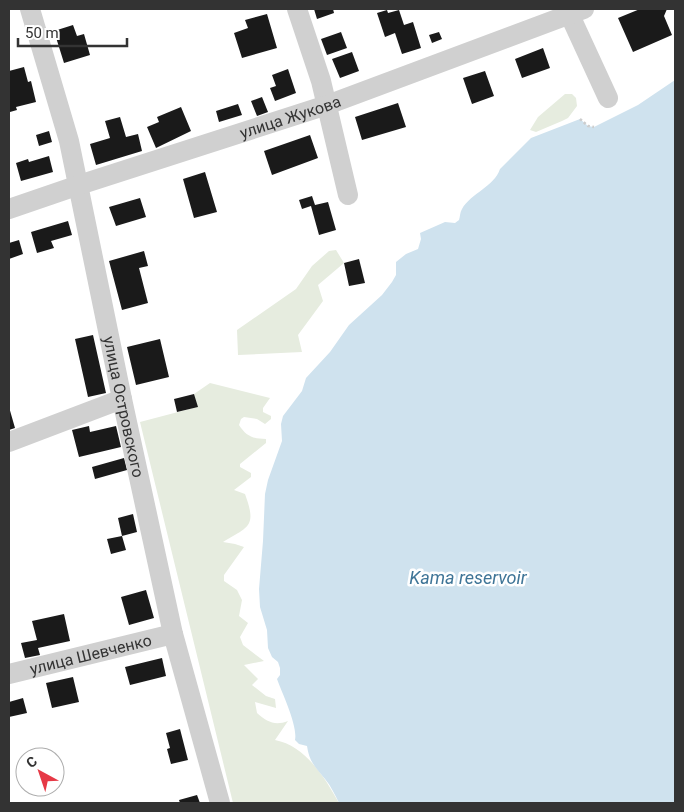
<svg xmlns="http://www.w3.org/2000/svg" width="684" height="812" font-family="Roboto,sans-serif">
<rect width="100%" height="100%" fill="#fff"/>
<!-- green -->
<path fill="#e6ecdf" d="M565,94H572L576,98L577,106L568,118L562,121L536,132L530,130L538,117Z
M336,250L344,263L318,285L323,301L298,335L302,352L238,355L237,330L296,289L312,266L329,251Z
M210,383L270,398L263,408V412L271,416V419L265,424L257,419L244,417L241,419L239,425C246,436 253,439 266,439V443L240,464V467L251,473V477L234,490L245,494C257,527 249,526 223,542L235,544L244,547L224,575V581L237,590L242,600L239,616L248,623L240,637L243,645L264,661L244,665L258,679L252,685L266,696L275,699L276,708L255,702L257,713C267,722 275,726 288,721L275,740C306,746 325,778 339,803H233L140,422L197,407L194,394Z"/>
<!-- water -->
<path fill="#cfe2ee" d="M675,80V803H339C335,795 331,786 325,779C315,767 309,761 307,746L299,744L295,740C298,726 282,693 277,679L280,675V668L278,662L272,657L268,648L267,630L260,607L259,589L263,541L265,494L268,480L282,441L281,424L283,416L302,391L306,378L330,352L349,325L382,295L392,282L396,275V262L406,254L418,249L421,239L420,233L445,222L455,223L459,220C460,217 460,212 462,209C471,193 494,187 500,169L531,138L580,119L588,126L594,127L638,105Z"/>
<!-- building -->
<path fill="#1a1a1a" d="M314,9H333L334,13L317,19Z
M640,9H667L664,16L672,35L633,52L618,18Z
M387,10L388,13L399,10L404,25L413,22L421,48L402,54L395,33L385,37L377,13Z
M267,14L277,48L242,58L234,33L248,28L245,20Z
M73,25L77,36L84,34L90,55L64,63L54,31Z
M341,32L347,48L327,55L321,39Z
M439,32L442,39L432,43L429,35Z
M543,48L550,68L522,78L515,59Z
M352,52L359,71L340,78L332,59Z
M24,67L28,82L31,81L36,102L16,107L17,110L10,112L9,109V71Z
M288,69L296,93L275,101L270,88L276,86L272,75Z
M485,71L494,96L472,104L463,78Z
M262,97L268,112L257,116L251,101Z
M398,103L406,127L362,140L355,117Z
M238,104L242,115L219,122L216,111Z
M181,107L191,131L156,148L147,127L159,122L157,117Z
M120,117L126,137L138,134L142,151L96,165L90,144L110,138L105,121Z
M49,131L52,142L39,146L36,135Z
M310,135L318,158L272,175L264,151Z
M49,156L53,172L21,181L16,163L28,159L29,162Z
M205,172L217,212L194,218L183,179Z
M312,196L315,205L328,202L336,230L319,235L311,206L302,209L299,200Z
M140,198L146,217L116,226L109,207Z
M68,221L72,235L51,241L54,248L37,253L31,232Z
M19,240L23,254L9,259V243Z
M144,251L148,266L139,268L148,303L122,310L109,261Z
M359,259L365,283L349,286L344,263Z
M93,335L106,393L88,397L75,339Z
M160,339L169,377L136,385L127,347Z
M194,394L198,407L177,412L174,399Z
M9,407L15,428L9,430Z
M89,426L90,432L116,426L121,447L79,457L72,430Z
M124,458L127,470L95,479L92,467Z
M133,514L137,532L122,536L118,518Z
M122,536L126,550L111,554L107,539Z
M146,590L154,618L129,625L121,597Z
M64,614L70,641L38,648L40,655L25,658L21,643L37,640L32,621Z
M162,658L166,676L130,685L125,667Z
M73,677L79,702L52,708L46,683Z
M23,698L27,713L9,717V702Z
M180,729L188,760L171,764L167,749L170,748L166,733Z
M197,795L200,803H180L179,800Z"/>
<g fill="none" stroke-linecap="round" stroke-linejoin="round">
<!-- path -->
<path stroke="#cdcdcd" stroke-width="2.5" stroke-dasharray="2.5 2.5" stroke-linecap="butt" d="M580,119L588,126L594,127"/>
<!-- minor -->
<g stroke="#d0d0d0" stroke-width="20">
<path id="s1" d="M30,9L69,141L122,399L173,634L220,803"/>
<path d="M297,9L321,81L348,195"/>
<path d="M567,9L608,98"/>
<path id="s2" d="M9,209L79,185L327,105L584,9"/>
<path d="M9,442L122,399"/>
<path id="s3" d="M9,674L173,634"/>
</g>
</g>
<g text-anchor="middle" stroke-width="5" stroke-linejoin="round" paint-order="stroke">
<!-- street labels -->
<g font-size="16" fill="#333" stroke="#fff">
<text dy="6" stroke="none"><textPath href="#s2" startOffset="296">улица Жукова</textPath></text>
<text dy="6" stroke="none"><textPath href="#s1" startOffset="409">улица Островского</textPath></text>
<text dy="6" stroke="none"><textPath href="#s3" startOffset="84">улица Шевченко</textPath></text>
</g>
<!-- water labels -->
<g font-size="18" font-style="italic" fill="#3f7597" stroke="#fff">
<text x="468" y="584">Kama reservoir</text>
</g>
</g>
<!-- border -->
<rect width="684" height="812" fill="none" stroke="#333333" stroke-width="20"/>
<!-- north arrow -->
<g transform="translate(40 772) rotate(320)"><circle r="24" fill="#ffffff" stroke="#adadad"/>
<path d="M0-4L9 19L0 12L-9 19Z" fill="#e63946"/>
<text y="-8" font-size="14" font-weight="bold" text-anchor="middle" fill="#333333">С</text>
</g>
<!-- scale -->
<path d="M18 38v8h109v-8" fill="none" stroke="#333333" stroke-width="2.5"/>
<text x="25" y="38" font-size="15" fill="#333333" stroke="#ffffff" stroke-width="4" paint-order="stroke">50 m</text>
</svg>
